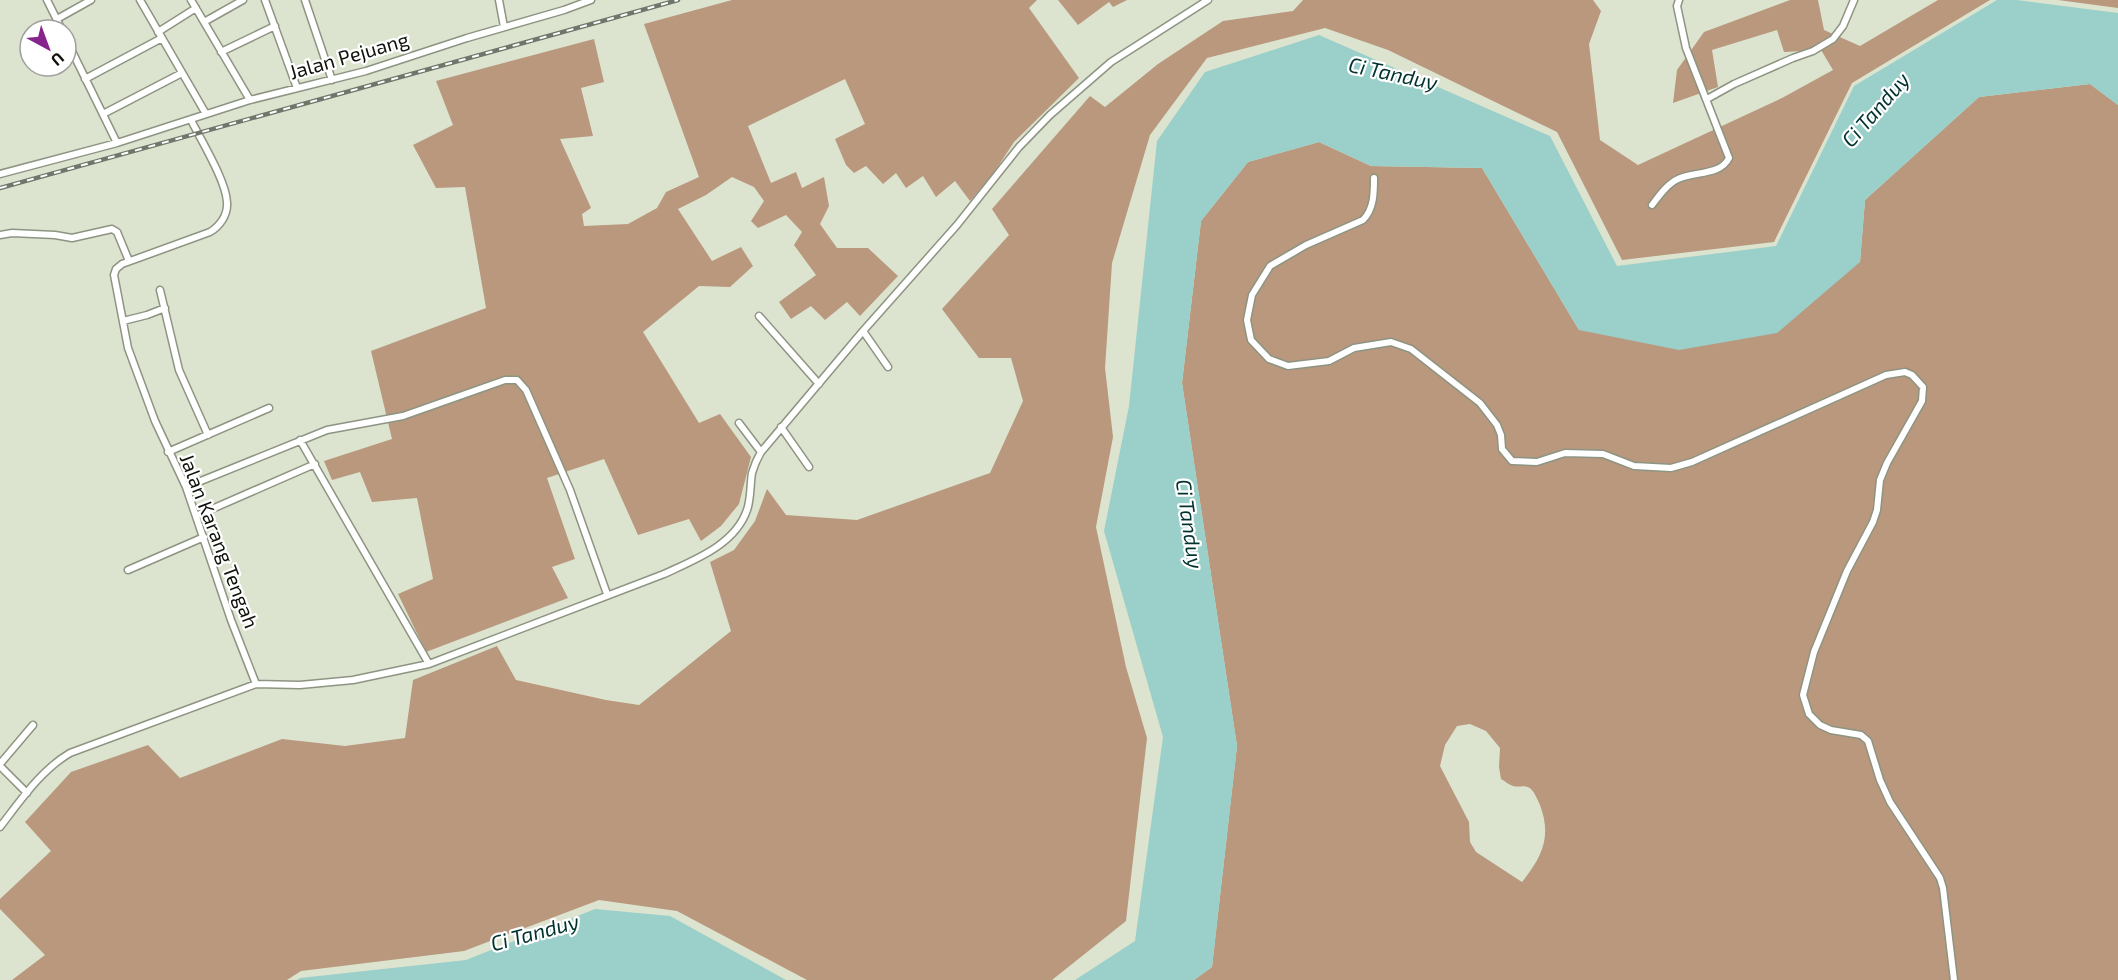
<svg xmlns="http://www.w3.org/2000/svg" width="2118" height="980" font-family="'Exo 2',sans-serif">
<rect width="100%" height="100%" fill="#dce4d0"/>
<!-- forest -->
<path fill="#b9987d" fill-rule="evenodd" d="M732,0H1037L1029,8L1079,78L1014,142L993,174L970,201L955,181L936,197L923,176L906,188L896,173L883,184L866,166L854,173L846,165L835,139L865,124L845,79L748,126L771,183L796,172L802,188L824,177L829,206L820,224L837,248H868L898,276L860,316L847,302L825,320L811,306L791,319L779,302L816,275L794,245L802,232L786,215L758,228L751,221L764,201L754,187L732,177L706,195L678,209L712,261L741,247L753,266L730,287L699,286L643,332L699,423L720,414L751,457L739,504L721,526L701,541L689,519L638,535L604,459L547,478L575,559L552,567L568,598L426,652L398,594L433,579L417,498L372,502L360,472L332,480L324,461L392,439L371,351L486,308L465,187L436,188L413,145L453,125L436,81L594,39L604,82L581,88L593,136L560,139L591,208L582,214L584,226L628,224L657,208L666,192L699,177L644,24Z
M1058,0H1127L1113,7L1109,2L1078,25Z
M1303,0H1593L1601,11L1589,44L1600,140L1638,165L1782,98L1833,70L1821,50L1784,52L1777,30L1712,50L1718,87L1673,103L1677,70L1704,32L1790,0H1818L1824,30L1860,46L1938,0H1990L1852,83L1774,242L1622,260L1557,132L1388,50L1325,28L1207,58L1150,135L1112,263L1105,368L1113,437L1096,527L1126,667L1147,738L1126,921L1052,980H807L677,911L599,900L464,951L301,971L287,980H12L45,955L0,909V899L51,851L25,822L71,772L148,745L180,778L282,739L345,746L405,738L413,680L497,646L516,680L606,700L639,705L731,631L710,562L734,550L755,521L767,489L786,515L857,520L990,473L1023,401L1011,358H979L942,309L1009,235L992,209L1090,96L1105,107L1158,64L1223,21L1293,11Z
M2058,0H2118V8Z
M2090,84L2118,105V980H1194L1212,967L1237,746L1182,383L1201,221L1248,162L1319,142L1371,166L1482,168L1579,330L1860,262L1865,200L1979,97ZM1470,724L1486,731L1500,748L1499,767L1501,779C1505,781 1509,785 1513,786C1519,788 1525,784 1531,789C1535,793 1537,799 1540,805C1552,837 1542,857 1522,882L1476,852L1470,842L1469,822L1440,766L1445,745L1457,726Z"/>
<!-- water -->
<path fill="#9bcfc9" d="M1997,0H2017L2118,13V105L2090,84L1979,97L1865,200L1860,262L1777,333L1679,350L1579,330L1482,168L1371,166L1319,142L1248,162L1201,221L1182,383L1237,746L1212,967L1194,980H1075L1135,941L1163,737L1104,531L1129,406L1157,141L1205,72L1319,35L1550,136L1617,266L1776,246L1854,86Z
M595,909L670,916L786,980H297L300,978L466,960Z"/>
<g fill="none" stroke-linecap="round" stroke-linejoin="round">
<defs>
<path id="street" d="M47,0L62,30
M140,0L206,114
M191,0L250,100
M265,0L297,88
M305,0L332,80
M499,0L504,27
M57,19L91,0
M204,22L243,0
M158,32L196,8
M66,39L117,143
M221,52L275,26
M85,79L162,38
M1707,99L1734,84L1793,58L1813,51L1833,39L1843,26L1854,0
M103,114L182,73
M0,174L117,143L250,100L366,71L467,38L564,10L591,0
M1374,178C1374,193 1374,209 1363,220L1306,245L1270,266L1252,295L1247,320L1251,340L1269,359L1288,366L1329,361L1354,348L1391,342L1411,349L1480,403L1497,425L1501,435L1502,449L1512,461L1537,462L1565,453L1603,454L1634,466L1671,468L1692,462L1886,375L1905,372L1912,375L1923,387L1922,401L1887,463L1880,480L1877,510L1873,522L1847,571L1814,652L1803,695L1809,714L1820,725L1831,730L1861,735L1868,741L1880,780L1890,802L1940,878L1943,888L1954,980
M1652,205C1659,196 1667,184 1678,179C1694,171 1720,176 1729,158L1686,48L1677,6L1679,0
M0,235L12,233L55,235L72,238L112,229L117,232L129,261
M160,290L179,370L208,435
M759,316L819,384
M123,321L147,315L165,308
M863,331L888,367
M739,423L761,452
M781,427L809,467
M300,440L429,664
M168,452L269,408
M186,487L327,430L403,416L505,380H517L526,390L570,490L607,594
M196,516L315,464
M128,570L204,537
M256,684L300,685L353,680L429,664L664,574C694,560 735,545 747,510C751,499 750,485 752,473C754,466 757,459 761,452L863,331L957,225L1019,147L1050,115L1111,62L1208,0
M0,764L33,725
M0,766L27,793
M0,827C21,800 41,770 70,753L256,684L231,620L186,487L155,421L128,348L114,275L116,269L122,264L210,232C220,226 228,215 227,202C226,181 201,140 191,120"/>
</defs>
<!-- street casing -->
<use href="#street" stroke="#8d9482" stroke-width="9"/>
<!-- street -->
<use href="#street" stroke="#fff" stroke-width="6"/>
<defs>
<path id="rail" d="M0,188L678,0"/>
</defs>
<!-- rail casing -->
<use href="#rail" stroke="#707669" stroke-width="4.5"/>
<!-- rail -->
<use href="#rail" stroke="#fff" stroke-width="2" stroke-dasharray="7" stroke-linecap="butt"/>
</g>
<g text-anchor="middle" stroke-width="4.5" stroke-linejoin="round" paint-order="stroke">
<!-- street labels -->
<g font-size="20" fill="#0f120b" stroke="#fff">
<text transform="translate(349 56) rotate(-16)" y="7">Jalan Pejuang</text>
<text transform="translate(219 541) rotate(69)" y="7">Jalan Karang Tengah</text>
</g>
<!-- water labels -->
<g font-size="21" font-style="italic" fill="#00332f" stroke="#fff">
<text transform="translate(1393 74) rotate(12)" y="7">Ci Tanduy</text>
<text transform="translate(1876 110) rotate(-49)" y="7">Ci Tanduy</text>
<text transform="translate(1189 524) rotate(82)" y="7">Ci Tanduy</text>
<text transform="translate(535 933) rotate(-15)" y="7">Ci Tanduy</text>
</g>
</g>
<!-- north arrow -->
<g transform="translate(48 48) rotate(139)"><circle r="28" fill="#ffffff" stroke="#9fa09d" stroke-width="1.5"/>
<path d="M0-4.5L10 22L0 15L-10 22Z" fill="#87248c"/>
<text y="-9" font-size="16" font-weight="bold" text-anchor="middle" fill="#0f120b">U</text>
</g>
</svg>
